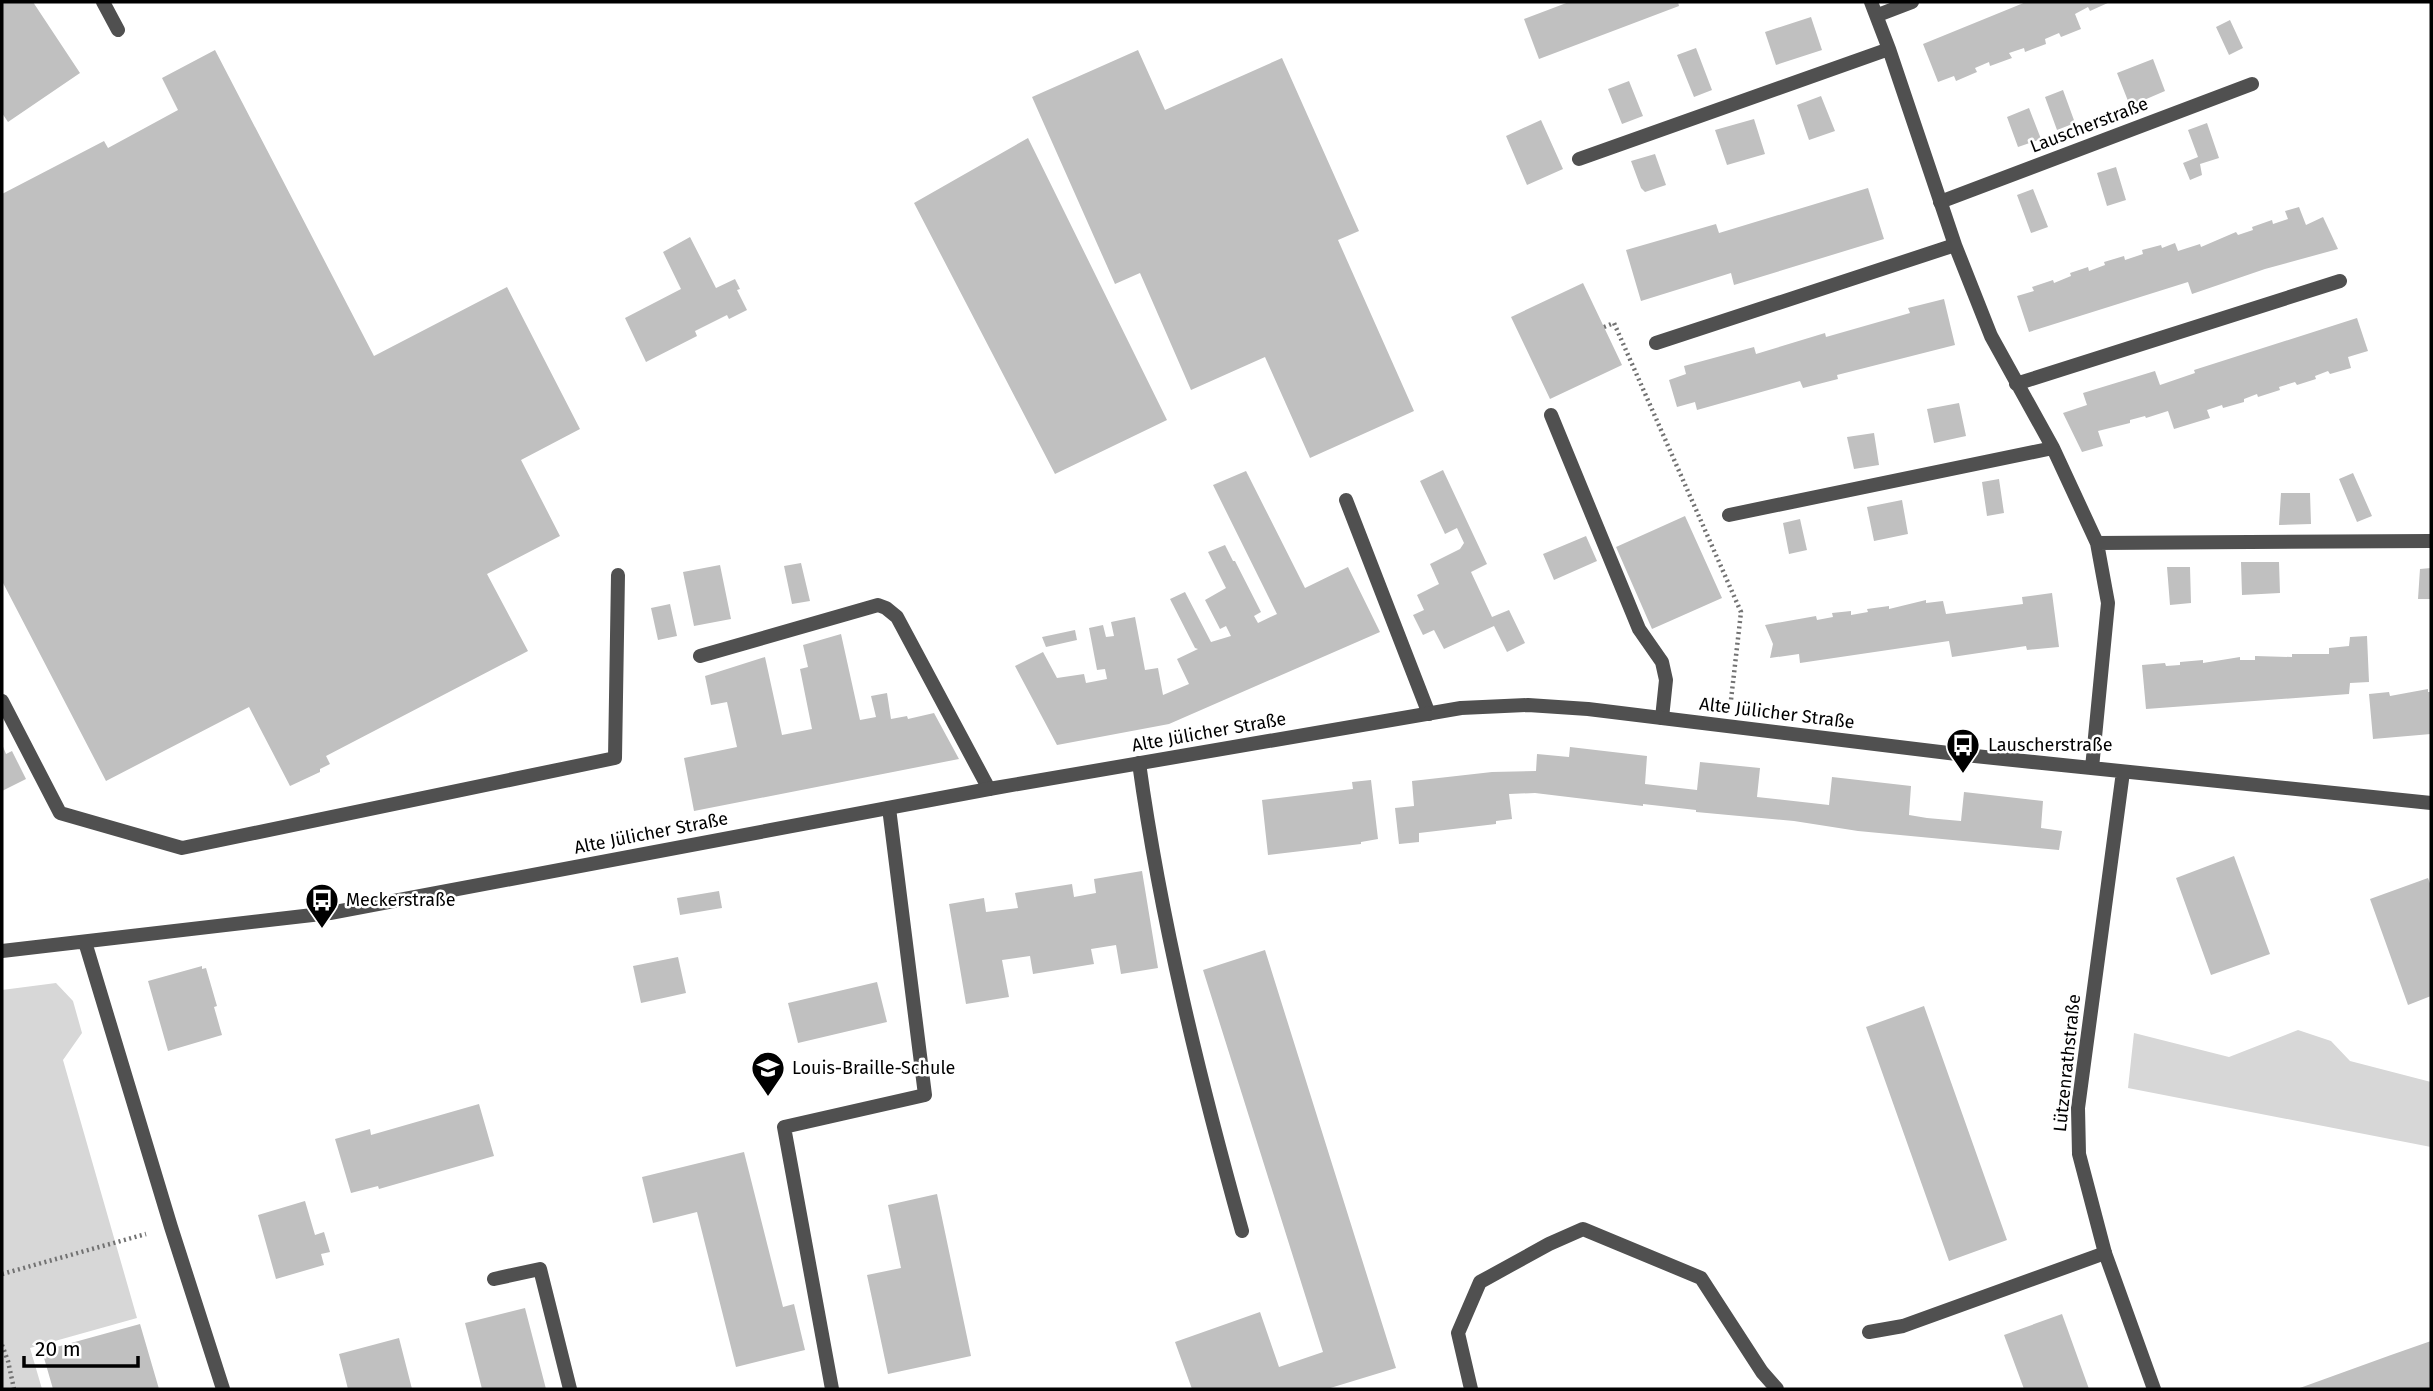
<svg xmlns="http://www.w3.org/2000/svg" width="2433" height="1391" font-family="'Fira Sans',sans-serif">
<rect width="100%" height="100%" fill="#fff"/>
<!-- green -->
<path fill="#d7d7d7" d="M56,983L73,1001L82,1033L63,1060L137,1318L30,1348L42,1389H2V990Z
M2298,1030L2331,1041L2350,1061L2431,1082V1147L2128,1088L2134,1033L2229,1057Z"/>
<!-- building -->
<path fill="#c0c0c0" d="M2,2H33L80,73L8,122L2,113Z
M1569,2H1678L1679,6L1539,59L1524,19Z
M2026,2H2110L2090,11L2088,7L2075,14L2081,29L2061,37L2059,33L2045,39L2046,44L2025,52L2024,48L2009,53L2012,58L1990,66L1989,62L1975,68L1977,72L1956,81L1954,76L1938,82L1923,44Z
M1811,17L1822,50L1776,65L1765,32Z
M2230,20L2243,48L2229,55L2216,27Z
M1696,48L1712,90L1694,97L1677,55Z
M215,50L374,356L507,287L580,429L521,460L560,536L487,574L528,651L326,756L330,764L320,769V772L290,786L249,707L106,781L2,581V194L104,141L108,148L178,110L162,78Z
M1138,50L1165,110L1282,58L1359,231L1338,240L1414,411L1310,458L1265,357L1191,390L1140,273L1115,284L1032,97Z
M2153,59L2165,91L2130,106L2117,73Z
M1629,81L1643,116L1622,124L1608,89Z
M2063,90L2075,123L2057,130L2045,97Z
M1821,96L1835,131L1809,140L1797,105Z
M2029,108L2041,139L2018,147L2007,117Z
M1754,119L1765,154L1727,165L1715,130Z
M1541,120L1563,169L1527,185L1506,136Z
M2207,123L2219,158L2200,164L2202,175L2190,180L2183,163L2198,157L2188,130Z
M1028,138L1167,420L1055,474L914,203Z
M1655,154L1666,185L1645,192L1641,188L1631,161Z
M2116,167L2126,200L2107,206L2097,173Z
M1868,188L1884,239L1734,285L1731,273L1641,301L1626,250L1716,224L1719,233Z
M2033,189L2048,227L2031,233L2017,195Z
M2299,207L2306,225L2323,217L2338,249L2265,269L2192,294L2188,282L2029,332L2017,296L2034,291L2032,287L2053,280L2054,283L2071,276L2070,273L2088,267L2089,271L2105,265L2104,262L2124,256L2125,260L2143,254L2142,250L2161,245L2162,248L2175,243L2178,251L2200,244L2201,247L2236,232L2238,235L2253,230L2252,227L2272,220L2273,224L2288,219L2285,211Z
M690,237L716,288L735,279L740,289L737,290L747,310L729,319L727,315L695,331L697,336L646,362L625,318L681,289L663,252Z
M1583,283L1622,365L1550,399L1511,317Z
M1944,299L1955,345L1837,375L1838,379L1803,388L1800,381L1697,410L1695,402L1677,407L1669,380L1686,374L1684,366L1754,347L1756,354L1825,333L1826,337L1910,313L1908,308Z
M2357,318L2368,351L2348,357L2351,368L2330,374L2328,371L2315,376L2316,379L2297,385L2295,382L2279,387L2280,390L2258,397L2257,394L2244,399V402L2223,408L2222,405L2207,410L2210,418L2174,429L2168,411L2146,418L2145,416L2130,420V423L2098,431L2103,446L2082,452L2063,413L2087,405L2083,393L2155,371L2160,385L2195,373L2194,370Z
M1959,403L1966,436L1934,443L1927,409Z
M1874,433L1879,465L1854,469L1847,437Z
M1443,470L1487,564L1471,572L1492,617L1509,610L1525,643L1507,652L1494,626L1444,649L1434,630L1423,635L1413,615L1424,610L1417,595L1439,584L1430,564L1460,549L1464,543L1457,528L1445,534L1420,481Z
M1246,471L1305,588L1348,567L1380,632L1169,724L1057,745L1015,666L1043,652L1057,678L1084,674L1086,683L1107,679L1105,669L1097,670L1089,628L1103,625L1106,637L1114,636L1111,622L1135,617L1145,670L1158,668L1163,695L1189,684L1177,659L1198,649L1195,648L1170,599L1185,592L1211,642L1231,636L1226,626L1220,629L1205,600L1226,588L1208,552L1225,545L1233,561H1235L1261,612L1254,616L1258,623L1277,614L1213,485Z
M2353,473L2372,516L2357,522L2339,479Z
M1999,479L2004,513L1987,516L1982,482Z
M2281,493H2310L2311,524L2279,525Z
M1902,500L1908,534L1874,541L1867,507Z
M1685,516L1722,598L1652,629L1616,547Z
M1800,519L1807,550L1789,554L1783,523Z
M1586,536L1597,561L1554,580L1543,554Z
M2241,562H2279L2280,593L2242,595Z
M801,563L810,601L792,604L784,566Z
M720,565L731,619L694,626L683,572Z
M2167,567H2190L2191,603L2170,605Z
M2431,568V599H2418L2420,569Z
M2052,593L2059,647L2027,650L2026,646L1952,657L1949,641L1800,663L1799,654L1770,658L1773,644L1765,625L1816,616L1817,620L1833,617L1832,613L1851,611V615L1868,612L1867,609L1889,606V609L1926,600V603L1943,601L1946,614L2023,604L2022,597Z
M670,604L677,636L658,640L651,608Z
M1075,630L1077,640L1046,647L1042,637Z
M841,634L860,720L876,717L871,696L887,693L891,719L907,716L908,719L934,713L959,759L694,811L684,758L737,747L727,702L711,705L705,676L765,657L782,735L812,729L800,669L808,667L803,645Z
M2367,636L2369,682L2350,683L2349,694L2146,709L2142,665L2165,663L2166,666L2180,665V662L2203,660V663L2240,657V660H2255V656L2292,657V654H2329V648L2349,646L2350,637Z
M2428,689V692H2431V734L2373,739L2369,694L2389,692L2390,696Z
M2,744L6,754L12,751L26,779L2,791Z
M1570,747L1647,756L1645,784L1697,790L1700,762L1760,768L1757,797L1829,805L1832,777L1911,786L1909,815L1927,818L1961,821L1964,792L2043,801L2041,828L2062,831L2059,850L1858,831L1794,821L1696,812V810L1661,806L1643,804V806L1535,793L1509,794L1512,819L1496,821V824L1419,833V842L1399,844L1395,808L1414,806L1412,781L1492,772L1536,771L1537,754L1569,757Z
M1371,780L1378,839L1361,842V844L1268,855L1262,800L1353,789L1352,782Z
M2234,856L2270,954L2211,975L2176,878Z
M1142,871L1158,968L1121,974L1116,945L1091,949L1094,964L1033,974L1030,956L1002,960L1009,997L966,1004L949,904L984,898L986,912L1018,908L1015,893L1072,884L1074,897L1096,893L1094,879Z
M2428,878L2431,886V996L2408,1005L2370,899Z
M719,891L722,908L680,915L677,898Z
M1265,950L1396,1368L1327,1389H1192L1175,1342L1260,1312L1279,1367L1323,1352L1203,970Z
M678,957L686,993L641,1003L633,966Z
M202,966V969L206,968L217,1006L214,1007L222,1035L168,1051L148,981Z
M877,982L887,1022L798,1043L788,1003Z
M1924,1006L2007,1240L1949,1261L1866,1027Z
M479,1104L494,1156L379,1189L378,1186L351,1193L335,1139L370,1129L371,1135Z
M744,1152L783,1307L794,1304L805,1350L736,1367L697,1212L653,1223L642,1177Z
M937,1194L971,1356L888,1374L867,1275L901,1268L888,1205Z
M305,1201L315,1235L324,1232L330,1252L321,1254L324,1265L276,1279L258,1215Z
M525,1308L546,1389H482L465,1323Z
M2062,1314L2089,1389H2024L2004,1335Z
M140,1324L159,1389H53L42,1351Z
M399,1338L412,1389H348L339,1354Z
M2431,1341V1389H2297L2391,1355Z"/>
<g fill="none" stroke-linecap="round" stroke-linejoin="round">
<!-- path -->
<path stroke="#727272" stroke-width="4.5" stroke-dasharray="2 3.5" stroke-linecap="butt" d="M1604,327L1614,323L1741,612L1731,700
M2,1274L146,1234
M2,1345L8,1361L14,1389"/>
<!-- lane -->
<path stroke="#505050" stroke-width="14" d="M103,2L118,30
M1940,202L2252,84
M1551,415L1639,629L1662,662L1666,680L1662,718
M1346,500L1429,714
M700,656L878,605L886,608L897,617L989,789
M2,701L60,813L182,848L615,758L618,575
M1139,763C1161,921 1199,1077 1242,1231
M494,1279L540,1269L570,1389
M1869,1332L1903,1326L2105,1253
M832,1389L784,1127L925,1095L889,808
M1471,1389L1458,1333L1480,1282L1549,1244L1583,1229L1701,1278L1762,1372L1777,1389"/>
<!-- street -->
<path stroke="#505050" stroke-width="14" d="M1871,2L1889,49L1955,245L1991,336L2053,448L2097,543L2108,603L2092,768
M1878,15L1912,2
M1579,159L1889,49
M1656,343L1955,245
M2016,384L2340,281
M1729,515L2053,448
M2097,543L2431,541
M2123,772L2078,1108L2079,1154L2105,1253L2154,1389
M85,942L171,1227L223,1389
M2,951L330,913L989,789L1461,708L1528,705L1588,709L1965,755L2431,803"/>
</g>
<!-- icons -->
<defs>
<symbol id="bus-pin" viewBox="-11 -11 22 30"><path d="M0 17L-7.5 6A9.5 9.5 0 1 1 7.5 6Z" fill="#000" stroke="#fff"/><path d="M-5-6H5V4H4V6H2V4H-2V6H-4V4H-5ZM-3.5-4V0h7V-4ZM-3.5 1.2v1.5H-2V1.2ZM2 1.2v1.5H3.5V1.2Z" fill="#fff"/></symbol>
<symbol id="school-pin" viewBox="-11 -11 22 30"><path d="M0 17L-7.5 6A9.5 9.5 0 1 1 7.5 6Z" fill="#000" stroke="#fff"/><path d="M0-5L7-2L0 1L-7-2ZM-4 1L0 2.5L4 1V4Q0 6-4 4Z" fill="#fff"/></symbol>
</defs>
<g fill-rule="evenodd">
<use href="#bus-pin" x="1944" y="726" width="38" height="52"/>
<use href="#bus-pin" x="303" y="881" width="38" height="52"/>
<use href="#school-pin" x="749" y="1049" width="38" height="52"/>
</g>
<g text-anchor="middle" stroke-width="5" stroke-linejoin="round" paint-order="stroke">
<!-- street labels -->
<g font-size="18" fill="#000" stroke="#fff">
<text transform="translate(2089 125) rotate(-21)" y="6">Lauscherstraße</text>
<text transform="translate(1777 713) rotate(7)" y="6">Alte Jülicher Straße</text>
<text transform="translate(1209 732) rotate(-10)" y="6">Alte Jülicher Straße</text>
<text transform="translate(651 833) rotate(-11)" y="6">Alte Jülicher Straße</text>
<text transform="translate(2067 1063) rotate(-84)" y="6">Lützenrathstraße</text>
</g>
<!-- poi labels -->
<g font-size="18" fill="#000" stroke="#fff" text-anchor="start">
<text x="1988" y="751">Lauscherstraße</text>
<text x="346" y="906">Meckerstraße</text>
<text x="792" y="1074">Louis-Braille-Schule</text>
</g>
</g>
<!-- border -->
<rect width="2433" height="1391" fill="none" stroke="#000000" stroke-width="7"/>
<!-- scale -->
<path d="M24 1356v10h114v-10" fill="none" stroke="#000000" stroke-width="3.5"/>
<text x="35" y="1356" font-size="21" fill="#000000" stroke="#ffffff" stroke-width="5" paint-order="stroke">20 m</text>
</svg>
